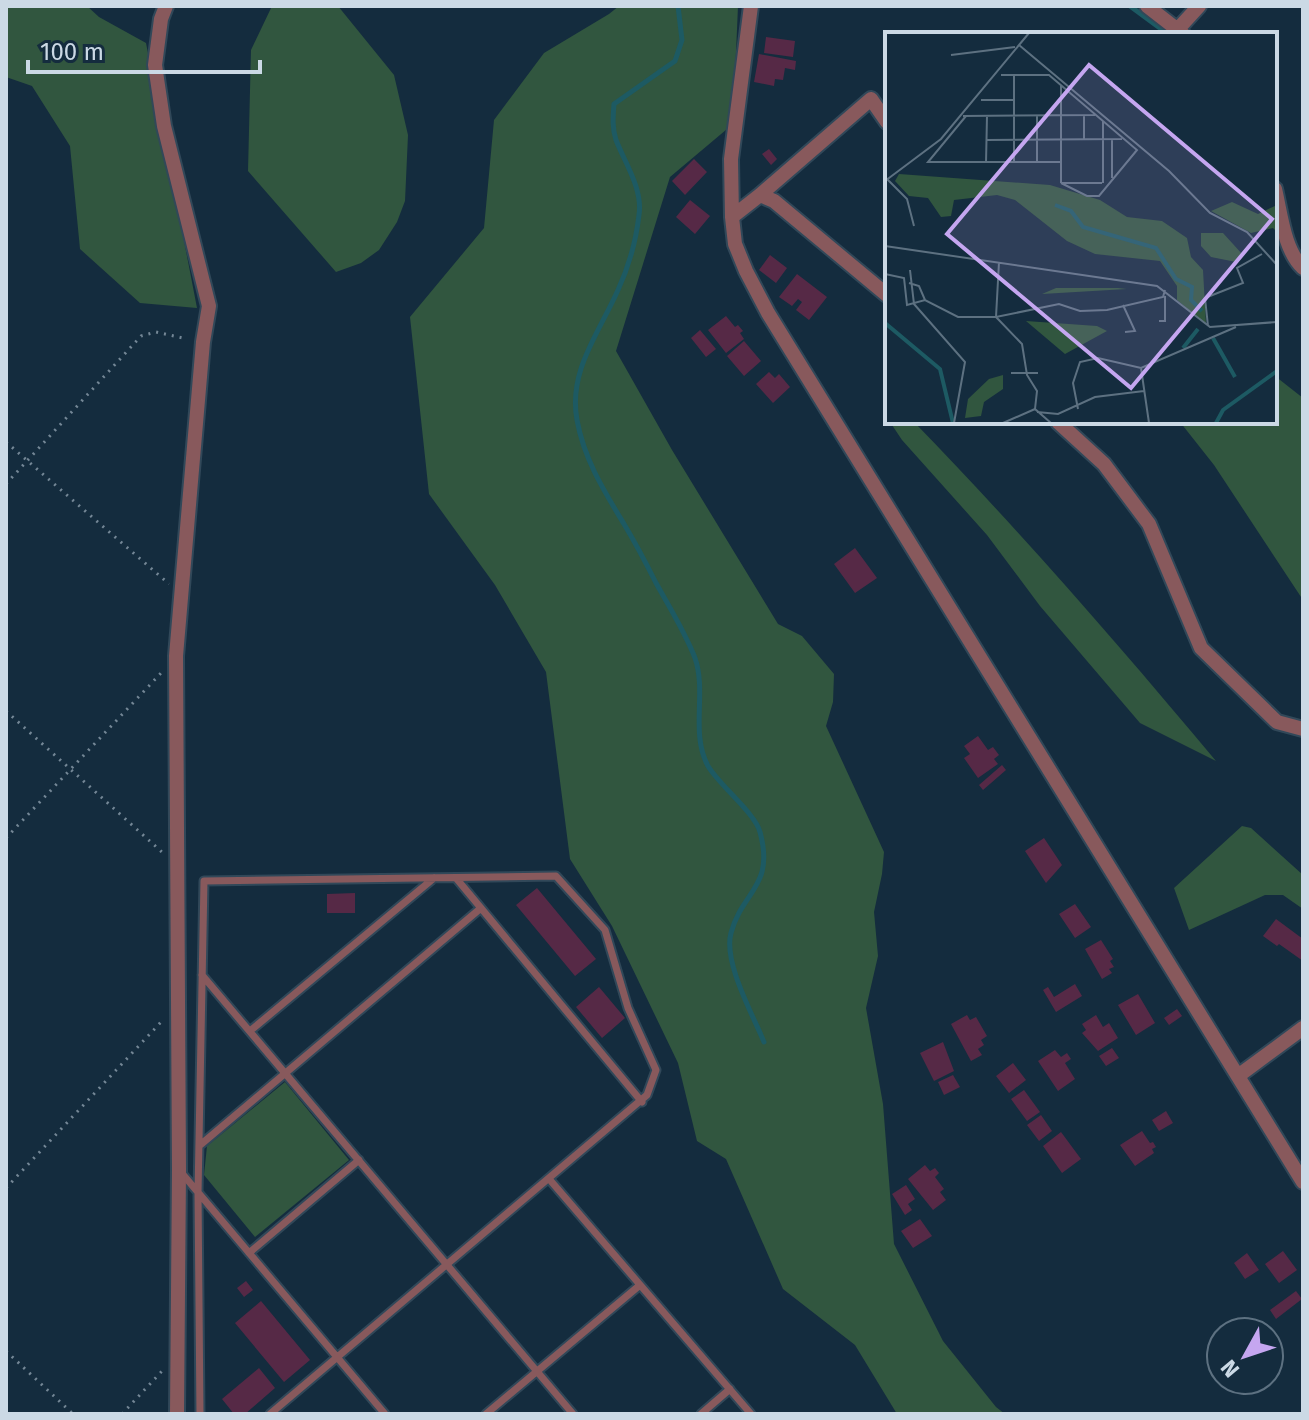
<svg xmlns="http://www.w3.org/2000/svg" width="1309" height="1420" font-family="'Fira Sans',sans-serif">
<rect width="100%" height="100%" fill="#142c3e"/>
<!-- green -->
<path fill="#31563f" d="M6,6H87L99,17L146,43L197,308L140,303L80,249L70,146L32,86L6,77Z
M272,6H338L394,75L408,135L405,201L397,222L379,250L361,263L336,272L248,171L251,50Z
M619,6H738L733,124L670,177L616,351L672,450L778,624L802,636L834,674L833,702L826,726L884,852L882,874L874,912L878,956L866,1008L883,1104L894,1244L943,1341L996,1407L1005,1414H897L855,1345L783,1289L726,1159L697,1141L678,1063L612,926L570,859L546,672L495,585L429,494L410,317L484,228L494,120L544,53L609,14Z
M1275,376L1303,398V600L1214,465L1180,422H1275Z
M890,422H914C1020,531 1119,645 1216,761L1140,723L1040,606L987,535L902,440Z
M1242,826L1251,828L1303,875V909L1283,895H1265L1189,930L1174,888Z
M285,1082L349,1160L255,1237L204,1175L207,1146Z"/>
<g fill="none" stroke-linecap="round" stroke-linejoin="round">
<!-- stream -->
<path stroke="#1d5a63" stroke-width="5" d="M678,6L682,40L675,61L614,104C613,117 612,128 616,140C625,163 643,189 639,215C636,241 629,266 618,290C599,333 568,371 577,420C584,459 604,491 624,524C636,544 646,563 656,583C670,608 685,632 695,658C707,693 690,733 708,766C719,785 755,813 760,832C775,887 742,891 731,933C723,962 753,1015 764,1042
M1130,6L1168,34"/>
</g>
<!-- building -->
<path fill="#562946" d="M766,37L795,41L793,57L764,53Z
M759,54L796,61L795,70L785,68L783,80L775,79L774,86L754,82Z
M769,149L777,159L771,165L762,154Z
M694,159L707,172L685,195L672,181Z
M690,200L710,216L695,234L676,217Z
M770,255L787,268L776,283L759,270Z
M797,274L827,297L809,320L796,310L802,302L798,299L792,306L779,297Z
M726,316L735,327L738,325L743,331L740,333L744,339L726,353L708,330Z
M700,330L716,349L706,357L691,338Z
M744,341L761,361L744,376L727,356Z
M769,372L775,378L779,374L790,387L773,403L756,384Z
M855,548L877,578L855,593L834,564Z
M978,736L988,750L993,747L999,755L994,759L998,764L978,778L964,758L970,754L964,746Z
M1002,765L1006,770L983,790L979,785Z
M1044,838L1062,865L1046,883L1025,851Z
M537,888L596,959L575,976L516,905Z
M355,893V913H327V894Z
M1075,904L1091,927L1075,938L1059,914Z
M1276,919L1303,939V961L1279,944L1277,946L1263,936Z
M1101,940L1113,959L1110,961L1114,967L1109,969L1112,973L1102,979L1085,949Z
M1075,984L1082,996L1056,1012L1043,990L1048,987L1054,997Z
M599,987L625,1018L602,1038L576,1007Z
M1138,994L1155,1023L1136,1035L1118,1005Z
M1177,1009L1182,1016L1169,1025L1164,1018Z
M967,1015L970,1020L976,1017L987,1036L981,1040L984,1045L978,1049L982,1055L971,1061L951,1024Z
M1096,1015L1103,1027L1109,1023L1118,1038L1098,1051L1082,1033L1086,1030L1082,1024Z
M943,1042L954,1071L934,1081L920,1053Z
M1112,1048L1119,1058L1106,1066L1099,1056Z
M1055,1050L1061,1057L1067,1053L1071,1059L1065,1063L1075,1079L1058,1091L1038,1061Z
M1013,1063L1026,1080L1009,1093L996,1076Z
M953,1075L960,1087L944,1095L938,1082Z
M1024,1090L1040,1112L1027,1121L1011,1099Z
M1166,1111L1173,1123L1159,1131L1152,1120Z
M1041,1115L1052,1131L1039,1141L1027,1125Z
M1142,1131L1150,1143L1153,1142L1156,1147L1152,1149L1154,1153L1135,1166L1120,1145Z
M1061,1132L1081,1159L1062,1173L1043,1146Z
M925,1165L930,1171L935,1168L939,1173L935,1177L944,1189L940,1192L946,1200L933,1210L908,1179Z
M906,1185L915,1199L908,1204L912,1210L905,1215L892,1194Z
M920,1219L932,1236L913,1248L901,1231Z
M1283,1251L1297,1270L1279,1283L1265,1264Z
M1247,1253L1259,1270L1245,1279L1234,1263Z
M246,1281L253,1290L244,1297L237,1288Z
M1296,1291L1302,1299L1276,1319L1270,1310Z
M261,1301L310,1360L284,1382L235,1323Z
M259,1368L275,1388L245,1414H234L222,1399Z"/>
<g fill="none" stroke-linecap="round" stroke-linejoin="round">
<defs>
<path id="service" d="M456,878L642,1102
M202,975L573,1414
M250,1031L434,878
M199,1146L481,908
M180,1171L385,1414
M550,1180L751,1414
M249,1253L359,1160
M200,1414L198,1193L204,881L556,876L605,930L628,1008L656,1070L647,1095L270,1414
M486,1414L640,1285
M701,1414L730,1389"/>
<path id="minor" d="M166,6L161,19L155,65L164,126L209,306L203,342L176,656L179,1170L177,1414
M751,6L731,159L732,217L735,244L746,271L768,313L1303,1182
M1147,6L1183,34
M1178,29L1199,6
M1275,189C1281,214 1284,250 1303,268
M760,195L871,99L887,122
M732,217L760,195L774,201L887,295
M1058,422L1104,464L1149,524L1201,648L1277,722L1303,729
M1238,1076L1303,1028"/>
</defs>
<!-- service casing -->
<use href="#service" stroke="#314859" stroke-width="11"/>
<!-- minor casing -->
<use href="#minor" stroke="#314859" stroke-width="18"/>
<!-- path -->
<path stroke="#748796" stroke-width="3" stroke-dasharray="2 6" stroke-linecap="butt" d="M6,442L169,584
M6,484L141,336L156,332L187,339
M6,711L163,853
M6,838L162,672
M6,1188L162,1021
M6,1351L73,1414
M122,1414L163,1370"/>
<!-- service -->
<use href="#service" stroke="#88595c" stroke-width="7"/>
<!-- minor -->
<use href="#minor" stroke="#88595c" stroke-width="14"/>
</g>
<!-- overview -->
<g transform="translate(885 32)">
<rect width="392" height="392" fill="#142c3e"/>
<path d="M14,142L165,153L215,168L242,185L277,189L302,206L306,225L318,238L321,292L292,268V254L275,229L210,222L182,209L130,168L112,163L69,168L66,184L56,185L43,166L24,164L10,149ZM347,170L373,182L392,173V200L388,196L366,201L326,179ZM316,201H338L358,223L351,230L326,225L316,214ZM171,256H233L242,257L157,262ZM141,289L212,294L222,299L180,322ZM118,343V357L99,370L96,384L80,386L83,367L104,347Z" fill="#31563f"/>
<path fill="none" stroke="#1d5a63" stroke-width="4" d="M170,173L186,179L198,195L271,216L291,247L307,255L306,268L317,279M0,291L55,337L68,391M328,306L350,345M298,316L313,297M331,391L338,378L392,339"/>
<path fill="none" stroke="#5d7181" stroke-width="2" d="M134,13L284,139L325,181L362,200L392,233M66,23L130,15M116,43H164L252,118L214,164H202L176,151M96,68H129M152,83V130M199,83V108M78,84L210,83M81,84L43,130H175M218,89V151M102,108L237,107M101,131L102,84M129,131V43M0,145L22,167L29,194M227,146V108M0,149L56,107L144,1M176,151V53M176,151H217M0,214L272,254L325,295L392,290M25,238L29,272L80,330L69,391M0,242L19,246L22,273L40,268L73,285H111L174,272L195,279L222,278L278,265L280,258M24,251L34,254L40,268M238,273L250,299L240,300M111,285L137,312L142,343L152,359L150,377L166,391M111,285L114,230M274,289H280V264M323,294L320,266L358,251L352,236L377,222M256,336L264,391M126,341H153M193,377L188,351L195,330L213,326L256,336L351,295M152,380L173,382L210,365L259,359M118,391L150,377"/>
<path fill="#c5a6f0" fill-opacity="0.15" stroke="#c5a6f0" stroke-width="4" d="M204,33L387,187L246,356L62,202Z"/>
<rect width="392" height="392" fill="none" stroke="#cbd9e5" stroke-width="4"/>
</g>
<!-- border -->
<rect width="1309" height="1420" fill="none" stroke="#cbd9e5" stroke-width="16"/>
<!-- north arrow -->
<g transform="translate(1245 1356) rotate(230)"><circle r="38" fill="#142c3e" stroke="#5d7181" stroke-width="2"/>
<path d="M0-6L14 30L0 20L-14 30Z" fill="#c5a6f0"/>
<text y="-12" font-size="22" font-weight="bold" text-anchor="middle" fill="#cbd9e5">N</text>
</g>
<!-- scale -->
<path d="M28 60v12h232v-12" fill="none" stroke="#cbd9e5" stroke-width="4"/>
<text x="40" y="60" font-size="24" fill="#cbd9e5" stroke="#142c3e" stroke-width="6" paint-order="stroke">100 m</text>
</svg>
